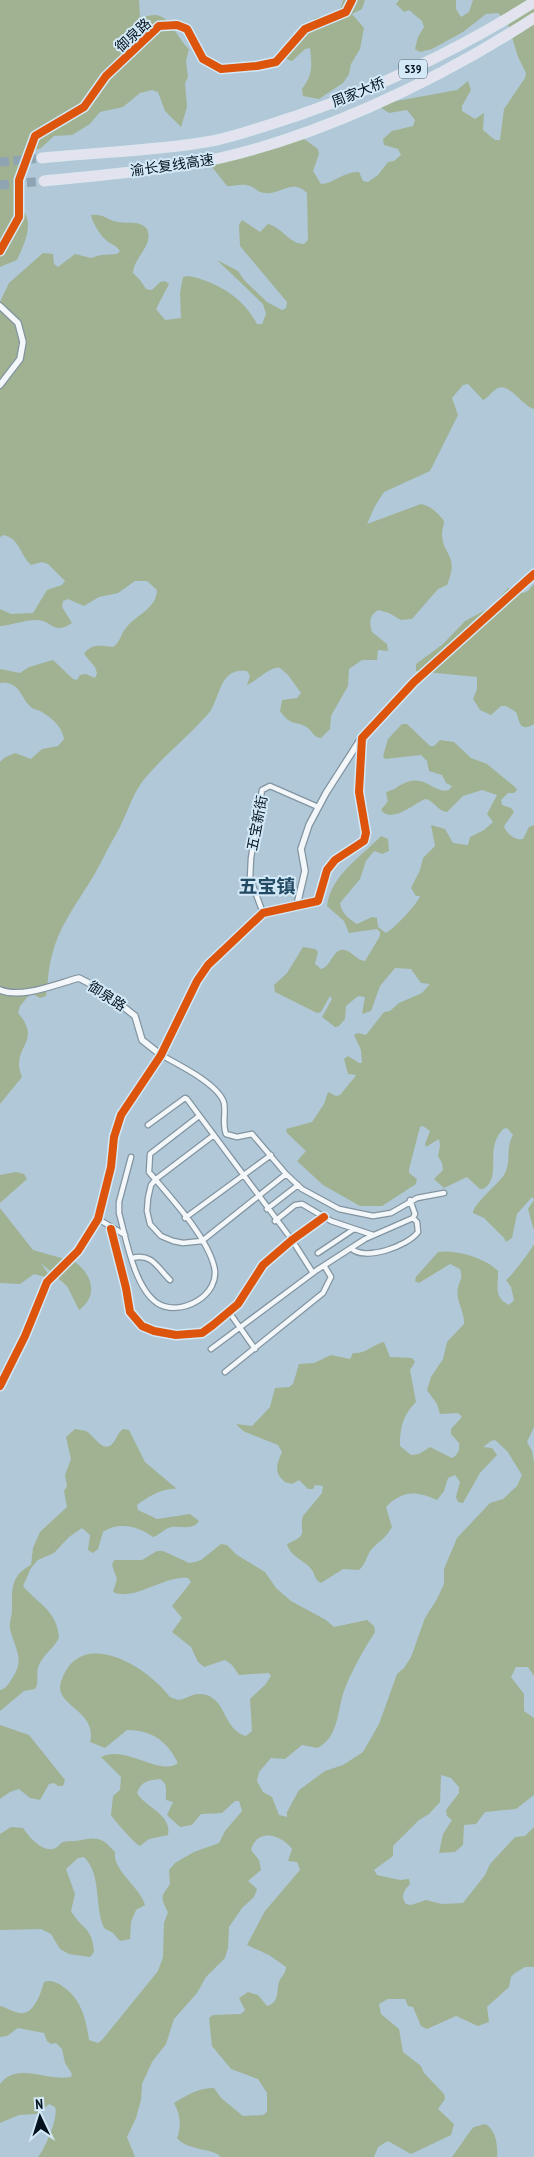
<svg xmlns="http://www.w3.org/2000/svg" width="534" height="2157" font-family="'PT Sans Narrow','Noto Sans SC',sans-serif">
<rect width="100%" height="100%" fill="#b1c8d8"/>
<!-- green -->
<path fill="#a0b291" d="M0,0H139L140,17C145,17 151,15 156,15C170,16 179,41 189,49L186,61L188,77L185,83L187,107L181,127L165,111L158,92L152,90L140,93L123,107L100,112L90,124L72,135L54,136L41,148L30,152L20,164L18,169L16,186L19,206C36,221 25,242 17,260L0,267Z
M343,0H365L362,9L352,14L364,28L360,49L351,64L349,74L343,83L319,99L303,96L302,89C313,75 312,65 310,48L305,49L292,61L282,57L283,47L305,31L315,18L340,12Z
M399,0H456V9L461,17L469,12L473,0H534V409C522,406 510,383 498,388C492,391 489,397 483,400L468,384L463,385L452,398L458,415L430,471L384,492L375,506L367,524L421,504C431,506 438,513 444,521C444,526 442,529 442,533C442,556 460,554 447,585L438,589L412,619L401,620L389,613L378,610C369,616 369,622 372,632L387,644L388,651L378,650L377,660H362L349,669L348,686L331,716L330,729L321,738C314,737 313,733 308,728C297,720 292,728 280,711L282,700L297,698L301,693L288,675L280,668C270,666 257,681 247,685L250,676L247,671C218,667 221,699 208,714C187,738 162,757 142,782C130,799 126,818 115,836C105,853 97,872 86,888C72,910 58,930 52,955C48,969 48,983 46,996L40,998L31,993L20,1006L18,1013C44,1043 9,1047 22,1077L0,1104V762L4,758L15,753L31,759L42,749L58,746L64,739C62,727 52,718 42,712C39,710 35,710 32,708C20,698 20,680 0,683V669L20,673L29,667L53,660L73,679L77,680L80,675L86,674L95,678L97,673L95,667L84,654C92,643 101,646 113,647C121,641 120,635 126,628C136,614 156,610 157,590L147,581H135L118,593L99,597L84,606L68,599L63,601L62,607L72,623C52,636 53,620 36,620C24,620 12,625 0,626V609L11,614L33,613L47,590L62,585L65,581L48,564L42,562L31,565C20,555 20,539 4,535L0,537V302L9,283L43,253L53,254L54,264L58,267L75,254L91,258L101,255L117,254L120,251C116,245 112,245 107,241C100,235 93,224 91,215C103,213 107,220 118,222C128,224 140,220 147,229C154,246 134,256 133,273L140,280L146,289L152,290L160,282L165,281L169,284L156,309L165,320L181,318L180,293L183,277L188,276C216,281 244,298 257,324H262L266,314L263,304L217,260L238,271L244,280L267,302L282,310L286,308L287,302L240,246L239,225L242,220L260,232L268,224C283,228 288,243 304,244L308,240L307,193C292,178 281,195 264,193C258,192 255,188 250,186C243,183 234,186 227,186L205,158L209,156L304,139L318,149L319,154L313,171L321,184C333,184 344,171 359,172L363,181L368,182L378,175L388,162L394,161L401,155L398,149L384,145L383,139L392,131L413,126L415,120L407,110L389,113L380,107L391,102L457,90L468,81L471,90L462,106V111L475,119L484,113L483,130L495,140H500L504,109L525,78L526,73L518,57L508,24L498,13L486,14L463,32L432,49L420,52L415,49L418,37L424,27L422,21L409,10L404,12L396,4Z
M534,584V724C519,733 520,721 516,712L506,706H501L491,715L480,710L473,699L477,689V677L416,671V664L443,644L465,621L491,607L508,588H516L523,593L528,591Z
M402,724H407L430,746H434L440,740L454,742L471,758L487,764L515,787L517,790L514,793H508L501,800L502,805L511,808L514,812L504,826C506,834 516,841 523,839L529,827L534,825V1231L528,1209L534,1200L532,1197L517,1214L512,1238L506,1242L504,1238L484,1218L473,1213C473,1204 497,1185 504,1175C512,1162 505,1148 513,1135L507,1128L503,1129C500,1133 496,1138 495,1143C490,1157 499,1181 483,1189H480L467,1177L444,1188L434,1179L443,1170L442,1163L438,1156L440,1146L439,1139L426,1147L425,1144L430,1131L423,1126L420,1127L409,1169V1173L417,1179L416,1184L382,1206H360L323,1185L297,1161L306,1151L287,1133L286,1129L312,1122L324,1104L328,1092L336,1096L340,1095L354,1078L356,1075L348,1074L344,1059L348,1056L359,1063H362L361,1050L354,1035L358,1033L366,1035L384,1012L390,1011L399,1003L422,993L430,984L421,983L411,969L395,968L380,986L371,1011L362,1014L365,997L358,996L346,1006L345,1019L339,1026L335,1027L322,1017L332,999L330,996L321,1012L317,1013L275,992L274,985L287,973L303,947L315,949L318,952L315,964L321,969C330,966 330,958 337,952C348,944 355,961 365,961L380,936V932L377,929L349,933L344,921L327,906C331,875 361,857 381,836L388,839L389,851L382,854L374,851L366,861L360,879L340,903C341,913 349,919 357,924L372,917L377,918L378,927L386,933C394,929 418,903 420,896H416L411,888L420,870L423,858L435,846L431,825L445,829L453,843L468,845L470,837L484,830L493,822L487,814L497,795L482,790L463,796L447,812C437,811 434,800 425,799C414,804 391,824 381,810L388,801L386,793C390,789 392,791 396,788C424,768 432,795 449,790L452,786L446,783L442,775L429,771L427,761L421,755L385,759L383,756L388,739Z
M16,1172L24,1174L27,1179L0,1203V1175Z
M0,1208L33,1250L75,1262C92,1274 99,1296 79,1310L67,1286L41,1263L49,1275L45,1277L34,1274L20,1284L0,1283Z
M534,1244V1427L527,1442L532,1451L534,1463V1676L528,1667H516L511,1677L524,1694V1711L534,1718V1795L516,1809L485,1812L476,1824L464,1825L463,1845L455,1852L439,1853L443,1834L452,1820L447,1816L446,1810L459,1793V1787L451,1778L441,1775L440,1802L429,1814L419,1820L393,1846V1856L374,1870L377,1875L400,1880L409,1879L410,1884C404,1891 400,1896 406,1904L411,1905L426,1900L442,1904L463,1903L485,1875L490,1864L515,1837L525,1836L534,1827V1967H525L515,1973L511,1977L509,1987L487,2007L489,2022L478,2026L456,2016L427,2029L421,2026L413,2007L408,2006L405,1999H388L379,2004L381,2014L399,2029L403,2052L421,2066L424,2073L444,2094L445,2099L438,2109L454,2124L451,2135L411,2154L388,2141L378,2147L374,2157H221C214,2148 187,2151 177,2138C182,2126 180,2114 174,2103C185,2096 200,2087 214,2088L221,2098L243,2116L263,2115L267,2112V2093L258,2079L231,2069L212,2046L209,2018L213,2015L241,2014L245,2010L239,1998L248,1992L258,1995L267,2006C280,2002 276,1992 279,1982C281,1976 286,1974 286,1967L269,1955L247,1945L265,1911L300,1870L297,1862L288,1861L292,1849C281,1834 257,1828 251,1850L259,1860L261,1870L248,1881L257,1889L254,1897L242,1908L229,1927L228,1948L225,1958L206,1977L197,1993L174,2019L166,2044L152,2062L142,2084L141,2100L136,2118L127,2137L135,2157H38C45,2149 59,2117 55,2107L49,2104L37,2114L19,2115L0,2123V2084C17,2061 48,2082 71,2077L72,2074L65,2063L62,2049L56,2043L51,2044L47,2041L44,2033L18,2028L7,2036L0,2037V2006C7,2008 13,2012 20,2013C34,2015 41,1993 44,1982C50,1980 53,1981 59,1984C80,1996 86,2017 89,2040L98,2043L102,2040L158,1971L163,1957L164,1923L168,1912C160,1897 161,1897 170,1884L169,1870L175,1863L194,1852L219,1843L225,1831L242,1811L239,1801H235L222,1813L201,1814L192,1825L180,1827L167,1815L173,1802L166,1800C165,1791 169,1785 160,1779C149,1780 141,1781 137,1793C146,1808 172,1814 168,1835L149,1839L140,1846C136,1845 114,1820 111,1815L113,1796L120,1790L121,1777L101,1757C125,1744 161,1777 178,1763C167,1741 152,1730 127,1730L105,1748L90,1742C98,1710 53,1706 61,1682C79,1625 147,1666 170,1697L178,1700C187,1699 192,1693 200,1694C227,1695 222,1730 246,1736L252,1731L250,1699L265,1685L271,1676L269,1673L239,1675L232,1665L225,1660L204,1667L198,1662L191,1647L172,1632L182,1618L172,1606L191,1582L188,1578C165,1575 133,1602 113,1592L117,1579L112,1565L114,1560H142L157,1551H163L189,1563L195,1562L201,1560L221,1544L227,1545L237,1555L265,1572L276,1588L291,1601L326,1620L334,1627L367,1620L374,1626L375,1632C363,1651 350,1673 343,1694C337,1714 338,1738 317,1748L302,1745L285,1759L271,1758L259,1772L257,1781L263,1792L272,1797L279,1815L287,1817V1812L299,1790L325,1771L343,1765L363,1752L379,1724L397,1674L404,1668L411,1657L425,1618L437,1599L444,1584V1569L457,1538L490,1503L503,1499L517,1486L522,1475L507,1451L495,1440L491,1441L483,1447L492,1448L497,1455L480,1473L463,1503L458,1502L456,1497L460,1482L455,1475L448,1478L444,1491L437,1500C416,1491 403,1490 386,1507L392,1527C385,1540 378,1541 371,1550C366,1557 366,1564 359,1570L343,1569L321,1583C315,1580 315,1575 312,1570C305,1560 290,1557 287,1544C311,1534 298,1532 303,1516L322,1493L323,1486L315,1485L313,1489H308L299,1480L292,1484L285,1482C273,1472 277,1464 282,1452L278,1445L243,1431L236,1424L252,1426L270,1407L275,1388L289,1387L293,1384L299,1364L314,1363L331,1355L350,1359L353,1353C367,1354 371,1345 384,1342L390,1357L412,1358L415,1362L410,1370L416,1402C403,1415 400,1427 400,1446L411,1455L419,1454L430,1447L452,1458C458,1455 460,1450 459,1443L451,1434V1429L462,1417L458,1413L440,1414L437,1404L427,1390L431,1377L443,1359L447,1342L464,1324C465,1312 455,1300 458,1288C460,1280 463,1277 460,1269L450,1264L419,1283L415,1281L416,1277L438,1252C455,1249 486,1258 498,1271C499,1283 492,1297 509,1305L514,1300L511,1287L506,1280C510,1278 533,1248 534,1244Z
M75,1429L86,1431C94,1435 103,1455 113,1443C117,1438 117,1434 123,1429L129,1430L145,1462L177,1489C164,1487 147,1497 137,1505L138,1510L157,1519L190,1514L199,1521C192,1532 178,1524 168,1528C162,1531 159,1535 153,1537C139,1527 119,1521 103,1532L98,1549L93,1553L88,1550L90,1535L82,1528L69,1537L54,1553L38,1560L31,1568L23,1586C38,1604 57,1610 59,1638C54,1648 43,1655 39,1665C35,1674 40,1681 35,1689L24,1691L0,1711V1690C5,1689 8,1685 11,1680C26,1659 15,1650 10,1629C9,1622 12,1617 12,1610C12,1590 10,1576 31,1565L33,1548L40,1532L67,1507L64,1491L67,1486L65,1475L71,1459L66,1437Z
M0,1725L29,1735L65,1780L63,1786H58L54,1783L49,1784L40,1800L30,1798L19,1789L10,1792L0,1799Z
M11,1827L23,1828C29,1837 41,1851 53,1849C58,1848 59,1844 63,1842C66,1841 71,1841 74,1841C96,1838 99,1834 115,1852C112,1870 141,1888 145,1905L136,1910L131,1922L130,1939L120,1941L113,1933L104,1928C94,1905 102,1875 84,1857L78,1858L66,1869L75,1894L71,1911C83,1931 92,1926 94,1952L90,1957L69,1954L60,1949L51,1934L41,1929L0,1930V1834Z
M485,2124C496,2129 498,2146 497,2157H452L471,2130L474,2127Z"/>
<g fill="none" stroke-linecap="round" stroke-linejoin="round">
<!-- motorway-tunnel -->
<path stroke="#8ea4b2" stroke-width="9" stroke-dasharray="9 4.5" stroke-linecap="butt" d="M0,162L42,158
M0,185L44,181"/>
<defs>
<path id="minor" d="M263,913L250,878L251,858L262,790L270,786L318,807
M161,1055C177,1064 219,1084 224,1103C226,1113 222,1124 226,1134L237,1137L252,1134L286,1174L302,1189L339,1209L373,1216L391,1213L417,1198L444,1193
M148,1125L185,1098L187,1099L292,1240L313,1273
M214,1135L156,1179L151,1185L148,1198L147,1211L150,1224L161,1236L173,1241L183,1243L202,1241L286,1174
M131,1157L119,1202V1213C126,1238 134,1287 157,1303C180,1318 222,1295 214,1266C206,1235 170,1197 149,1172L150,1154L199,1116
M267,1209L298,1185
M185,1218L271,1155
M98,1219L125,1235
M275,1221L295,1205L302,1204L331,1221L373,1235
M111,1229L126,1288L130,1312L142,1326L154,1331L176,1335L202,1333L213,1325L238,1304L263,1265L292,1240L324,1217
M351,1248C364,1262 408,1246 418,1232L417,1222L413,1218
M318,1253L354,1229
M132,1258C152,1253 157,1267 170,1280
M229,1312L255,1349
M211,1349L317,1270L365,1239L413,1218L415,1214L410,1200
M225,1372L323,1293L331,1277L325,1267"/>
<path id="tertiary" d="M0,251L19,217V180L35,136L84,107L106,76L159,26L177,25L187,29L203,59L221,69L257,66L276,62L305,29L346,12L352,0
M0,306L18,323L23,342L20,359L0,385
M297,905L305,871L301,849L309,825L326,793L360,740
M0,990C22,999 56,984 79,978L102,990L135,1016L142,1040L161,1055
M0,1386L25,1336L47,1282L78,1251L98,1219L111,1167L114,1137L121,1115L161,1055L197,981L208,965L263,913L318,901L327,870L335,860L364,841L366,833L359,792L362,738L414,682L534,574"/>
<path id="motorway" d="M42,158C99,152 156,151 212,141C241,135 271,124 299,115C382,86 460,49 534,2
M44,181C93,176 142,172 191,164C305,144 438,81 534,18"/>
</defs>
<!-- minor casing -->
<use href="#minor" stroke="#8294a0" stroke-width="7"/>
<!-- tertiary casing -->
<use href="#tertiary" stroke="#8294a0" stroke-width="8"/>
<!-- motorway casing -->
<use href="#motorway" stroke="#dce6ed" stroke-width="11"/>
<!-- minor -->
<use href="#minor" stroke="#f3f7f9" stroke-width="4.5"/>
<!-- tertiary -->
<use href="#tertiary" stroke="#f3f7f9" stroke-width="5.5"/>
<!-- motorway -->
<use href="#motorway" stroke="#e3e3f0" stroke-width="9"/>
<defs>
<path id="cycleway" d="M0,251L19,217V180L35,136L84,107L106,76L159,26L177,25L187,29L203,59L221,69L257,66L276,62L305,29L346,12L352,0
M111,1229L126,1288L130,1312L142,1326L154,1331L176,1335L202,1333L213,1325L238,1304L263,1265L292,1240L324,1217
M0,1386L25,1336L47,1282L78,1251L98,1219L111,1167L114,1137L121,1115L161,1055L197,981L208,965L263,913L318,901L327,870L335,860L364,841L366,833L359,792L362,738L414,682L534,574"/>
</defs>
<!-- cycleway casing -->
<use href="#cycleway" stroke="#d3e9f8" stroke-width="11"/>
<!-- cycleway -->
<use href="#cycleway" stroke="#dd550d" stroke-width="8"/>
</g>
<g text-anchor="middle" stroke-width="4" stroke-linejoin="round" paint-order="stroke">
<!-- shield labels -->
<rect fill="#d3e9f8" stroke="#41525e" stroke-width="1" x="399" y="59.5" width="28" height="19" rx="4"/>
<g font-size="12" font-weight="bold" fill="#03121c">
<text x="413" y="73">S39</text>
</g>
<!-- street labels -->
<g font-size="14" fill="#03121c" stroke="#d3e9f8">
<text transform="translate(133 35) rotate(-42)" y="5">御泉路</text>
<text transform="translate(358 92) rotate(-22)" y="5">周家大桥</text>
<text transform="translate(172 165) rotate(-8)" y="5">渝长复线高速</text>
<text transform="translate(257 823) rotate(-79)" y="5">五宝新街</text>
<text transform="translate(107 996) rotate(33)" y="5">御泉路</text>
</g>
<!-- district labels -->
<g font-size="19" font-weight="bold" fill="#234a63" stroke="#d3e9f8">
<text x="267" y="893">五宝镇</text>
</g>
</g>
<!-- north arrow -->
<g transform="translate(40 2117) rotate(356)" stroke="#d3e9f8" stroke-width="4" paint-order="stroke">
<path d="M0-4L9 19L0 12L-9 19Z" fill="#03121c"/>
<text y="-8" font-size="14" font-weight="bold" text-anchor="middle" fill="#03121c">N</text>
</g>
</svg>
